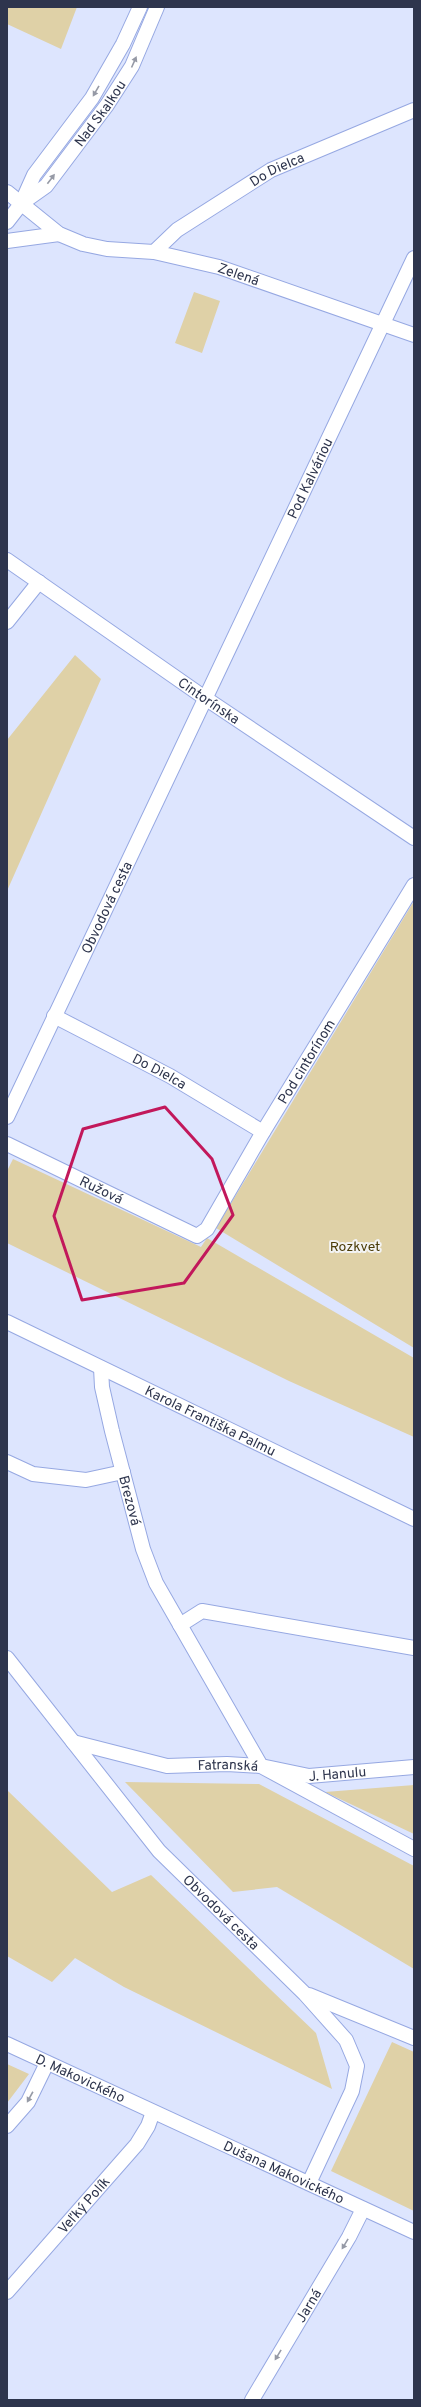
<svg xmlns="http://www.w3.org/2000/svg" width="421" height="2407" font-family="Overpass,sans-serif">
<rect width="100%" height="100%" fill="#dde5fe"/>
<!-- green -->
<path fill="#dfd1a7" d="M7,7H77L61,49L7,24Z
M194,292L220,301L202,353L175,343Z
M75,655L101,679L7,891V740Z
M414,901V1348L216,1228Z
M13,1159L201,1247L207,1238L414,1358V1437L289,1381L7,1243V1171Z
M125,1782L259,1784L414,1866V1969L277,1887L233,1892Z
M414,1785V1834L325,1792Z
M7,1790L112,1892L151,1875L316,2033L332,2089L124,1987L75,1958L52,1982L7,1956Z
M392,2042L414,2052V2211L331,2171Z
M7,2064L29,2074L7,2103Z"/>
<g fill="none" stroke-linecap="round" stroke-linejoin="round">
<defs>
<g id="minor">
<path id="s1" d="M7,192L59,234L83,244L107,249L154,252L219,267L414,335"/>
<path id="s2" d="M22,203L46,186L107,105L132,66L157,7"/>
<path d="M7,222L21,204L34,175L92,98L123,44L140,7"/>
<path d="M7,241L59,234"/>
<path id="s3" d="M154,252L177,230L271,170L414,110"/>
<path id="s4" d="M7,560L205,698L414,838"/>
<path d="M7,622L39,582"/>
<path id="s5" d="M54,1016L170,1076L263,1132"/>
<path id="s6" d="M7,1117L414,258"/>
<path id="s7" d="M7,1144L197,1236L207,1229L263,1132L414,885"/>
<path id="s8" d="M7,1322L414,1519"/>
<path id="s9" d="M101,1368L102,1387L112,1431L143,1549L156,1583L261,1766L309,1776L414,1767"/>
<path d="M7,1462L33,1474L86,1480L123,1472"/>
<path d="M180,1625L202,1611L414,1648"/>
<path id="s10" d="M7,1658L159,1851L305,1994L346,2040L357,2066L352,2091L309,2183"/>
<path id="s11" d="M73,1742L167,1766L227,1764L261,1766L414,1849"/>
<path d="M309,1995L414,2038"/>
<path id="s12" d="M7,2044L414,2232"/>
<path d="M7,2126L28,2102L47,2063"/>
<path id="s13" d="M7,2292L137,2144L148,2126L153,2112"/>
<path id="s14" d="M252,2400L349,2237L363,2209"/>
</g>
</defs>
<!-- minor casing -->
<use href="#minor" stroke="#96a8e2" stroke-width="16"/>
<!-- minor -->
<use href="#minor" stroke="#fff" stroke-width="14"/>
</g>
<!-- one-way arrows -->
<defs><path id="oneway-solid" d="M-6-.8H1V-3.2L6.5 0L1 3.2V.8H-6Z"/></defs>
<g fill="#969aa6">
<use href="#oneway-solid" transform="translate(134 62) rotate(-66)"/>
<use href="#oneway-solid" transform="translate(96 91) rotate(120)"/>
<use href="#oneway-solid" transform="translate(51 179) rotate(-53)"/>
<use href="#oneway-solid" transform="translate(30 2097) rotate(119)"/>
<use href="#oneway-solid" transform="translate(345 2244) rotate(121)"/>
<use href="#oneway-solid" transform="translate(278 2355) rotate(121)"/>
</g>
<!-- marked area -->
<path fill="none" stroke="#c2185b" stroke-width="3" stroke-linejoin="round" d="M165,1107L212,1159L233,1215L184,1283L82,1300L54,1216L83,1129Z"/>
<g text-anchor="middle" stroke-width="4" stroke-linejoin="round" paint-order="stroke">
<!-- street labels -->
<g font-size="14" fill="#2e354d" stroke="#f3f3f3">
<text dy="5" stroke="none"><textPath href="#s2" startOffset="120">Nad Skalkou</textPath></text>
<text dy="5" stroke="none"><textPath href="#s3" startOffset="149">Do Dielca</textPath></text>
<text dy="5" stroke="none"><textPath href="#s1" startOffset="252">Zelená</textPath></text>
<text dy="5" stroke="none"><textPath href="#s6" startOffset="707">Pod Kalváriou</textPath></text>
<text dy="5" stroke="none"><textPath href="#s4" startOffset="246">Cintorínska</textPath></text>
<text dy="5" stroke="none"><textPath href="#s6" startOffset="232">Obvodová cesta</textPath></text>
<text dy="5" stroke="none"><textPath href="#s7" startOffset="418">Pod cintorínom</textPath></text>
<text dy="5" stroke="none"><textPath href="#s5" startOffset="119">Do Dielca</textPath></text>
<text dy="5" stroke="none"><textPath href="#s7" startOffset="105">Ružová</textPath></text>
<text dy="5" stroke="none"><textPath href="#s8" startOffset="226">Karola Františka Palmu</textPath></text>
<text dy="5" stroke="none"><textPath href="#s9" startOffset="136">Brezová</textPath></text>
<text dy="5" stroke="none"><textPath href="#s11" startOffset="158">Fatranská</textPath></text>
<text dy="5" stroke="none"><textPath href="#s9" startOffset="511">J. Hanulu</textPath></text>
<text dy="5" stroke="none"><textPath href="#s10" startOffset="333">Obvodová cesta</textPath></text>
<text dy="5" stroke="none"><textPath href="#s12" startOffset="81">D. Makovického</textPath></text>
<text dy="5" stroke="none"><textPath href="#s12" startOffset="305">Dušana Makovického</textPath></text>
<text dy="5" stroke="none"><textPath href="#s13" startOffset="116">Veľký Polík</textPath></text>
<text dy="5" stroke="none"><textPath href="#s14" startOffset="110">Jarná</textPath></text>
</g>
<!-- park labels -->
<g font-size="14" fill="#4b3c07" stroke="#f3f3f3">
<text x="355" y="1251">Rozkvet</text>
</g>
</g>
<!-- border -->
<rect width="421" height="2407" fill="none" stroke="#2e354d" stroke-width="16"/>
</svg>
